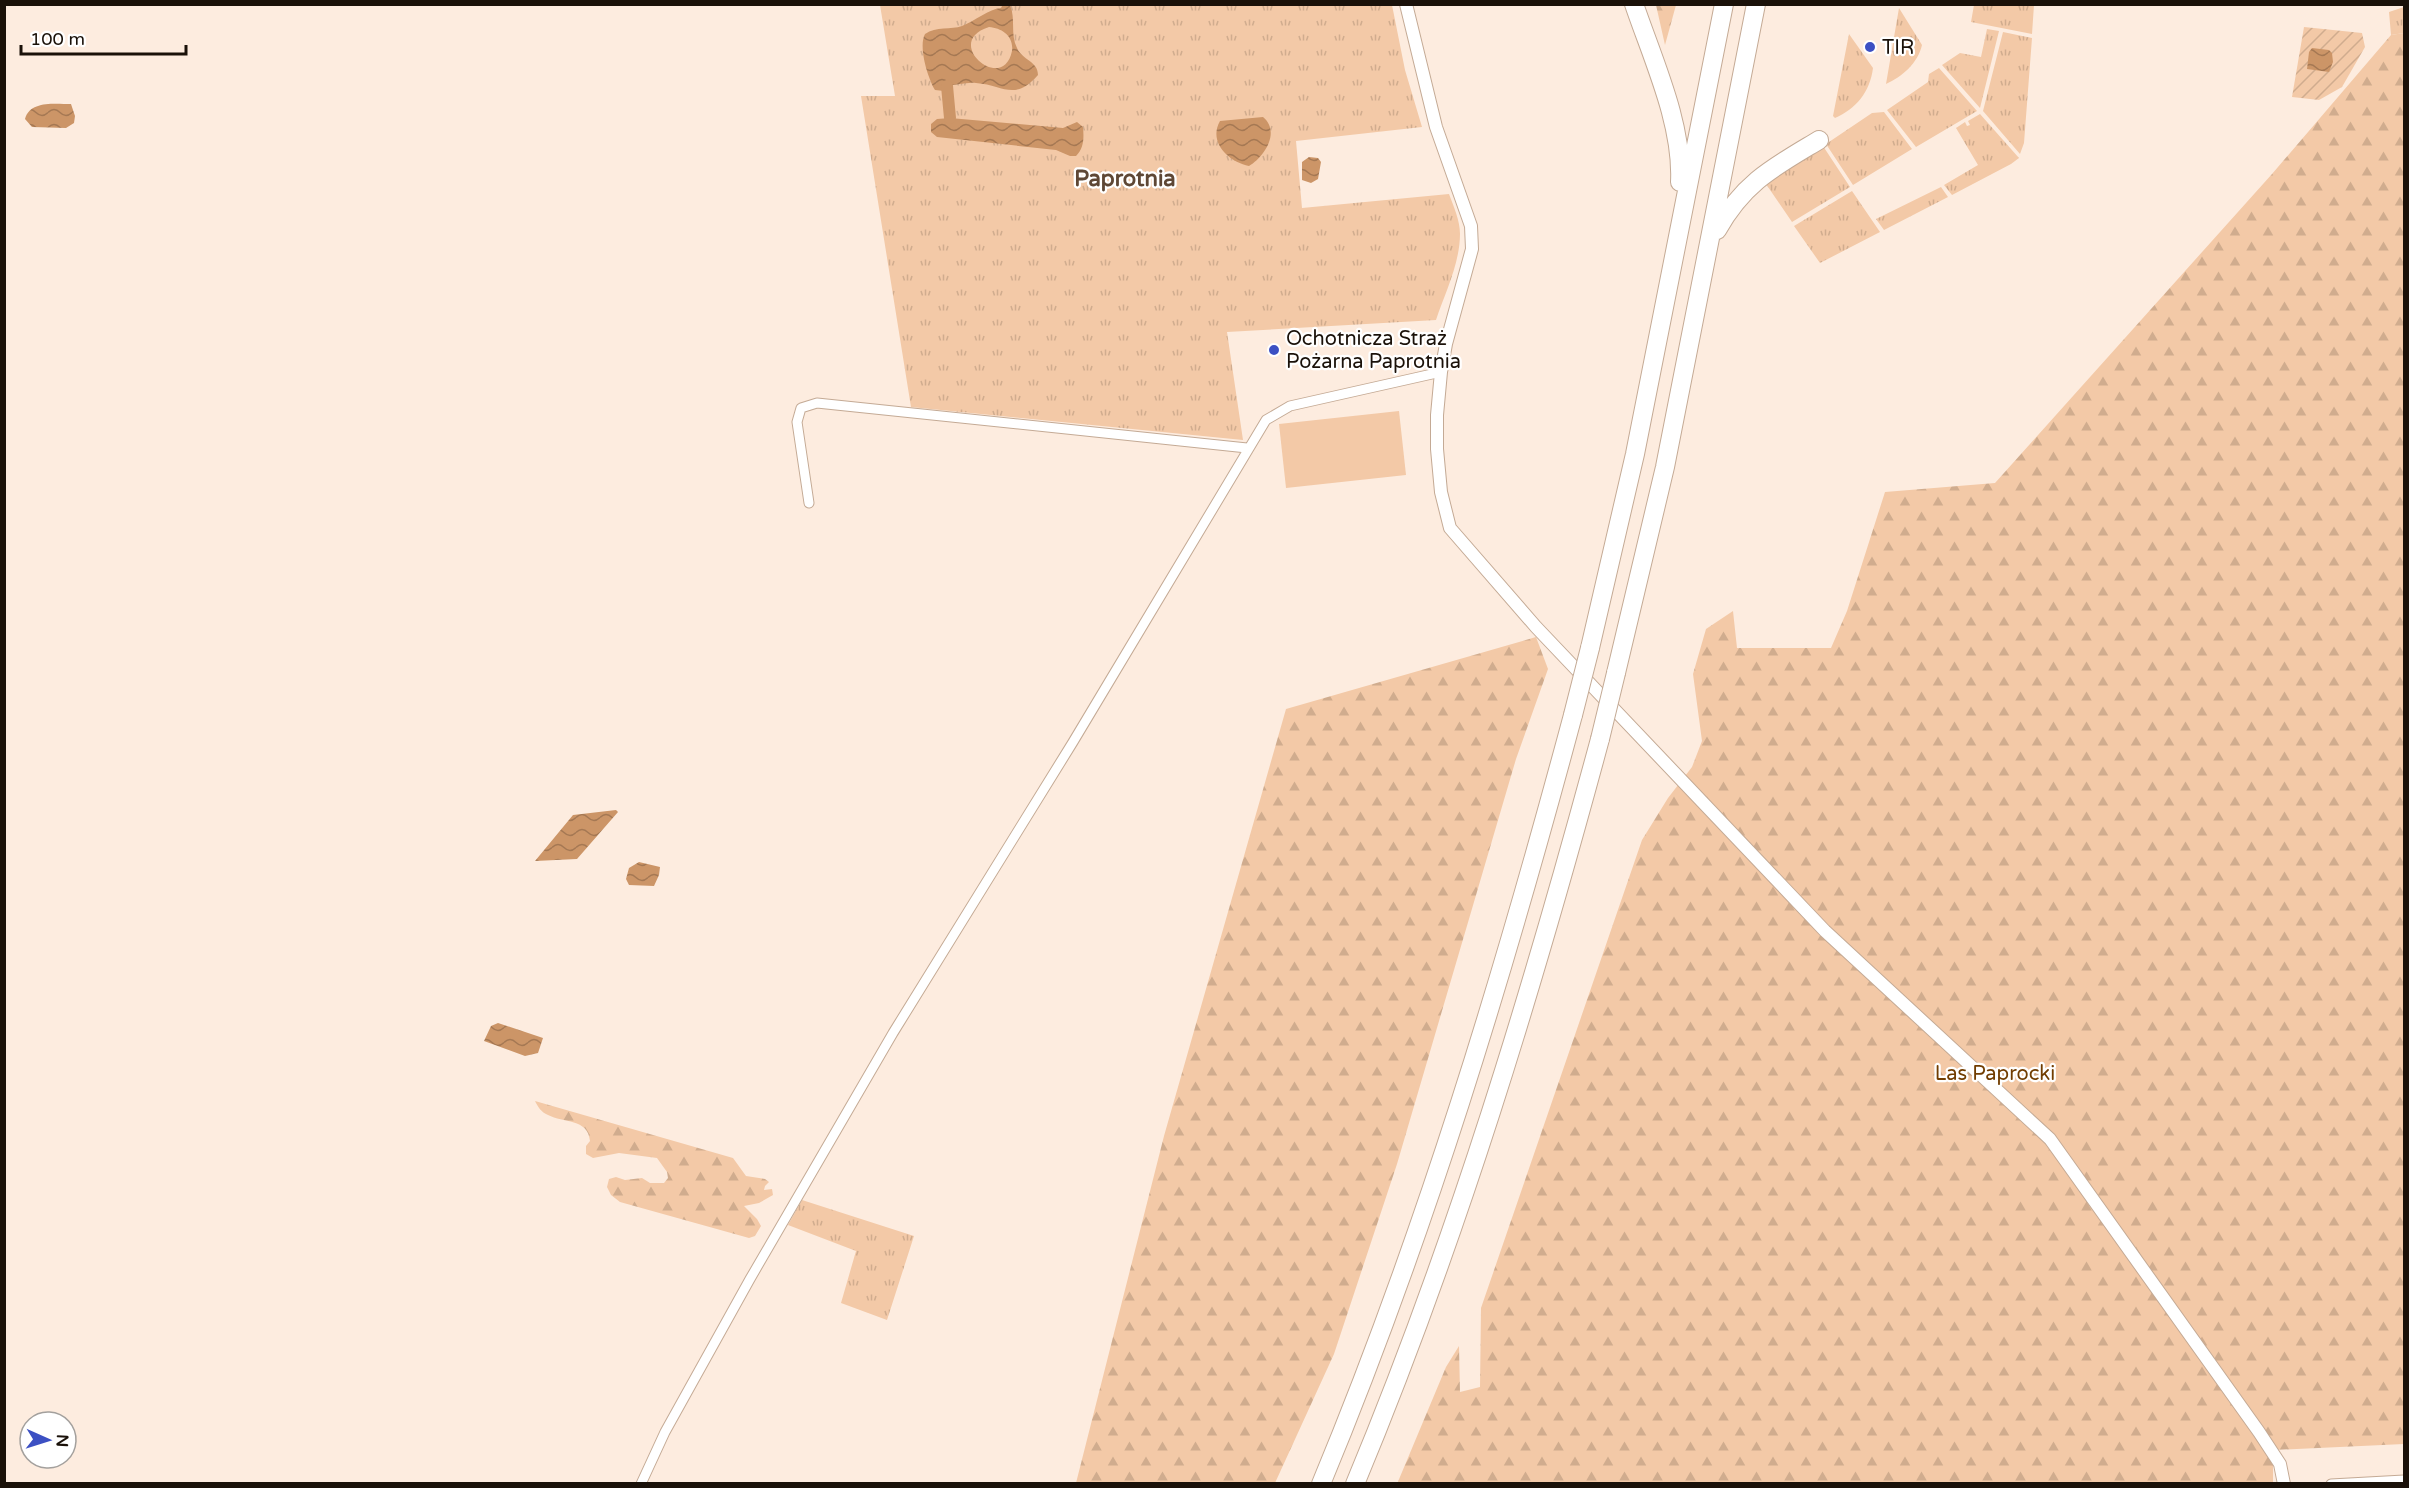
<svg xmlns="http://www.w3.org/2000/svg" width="2409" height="1488" font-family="'Varela Round',sans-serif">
<defs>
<pattern id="grass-tufts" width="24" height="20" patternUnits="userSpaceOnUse" patternTransform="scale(1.5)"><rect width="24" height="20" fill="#f3c9a7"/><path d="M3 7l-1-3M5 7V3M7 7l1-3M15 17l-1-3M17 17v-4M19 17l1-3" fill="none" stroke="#d0ac8e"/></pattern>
<pattern id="forest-firs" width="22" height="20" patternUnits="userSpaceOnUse" patternTransform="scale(1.5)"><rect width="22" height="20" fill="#f3c9a7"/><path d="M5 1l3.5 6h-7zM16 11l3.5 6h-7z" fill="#d0ac8e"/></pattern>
<pattern id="garden-furrows" width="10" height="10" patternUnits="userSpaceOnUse" patternTransform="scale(1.5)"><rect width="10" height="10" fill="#f3c9a7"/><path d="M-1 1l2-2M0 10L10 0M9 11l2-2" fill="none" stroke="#d0ac8e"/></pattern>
<pattern id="water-waves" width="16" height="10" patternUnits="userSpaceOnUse" patternTransform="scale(1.5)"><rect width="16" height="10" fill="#cc9567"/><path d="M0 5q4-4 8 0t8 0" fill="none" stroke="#a57853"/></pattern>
</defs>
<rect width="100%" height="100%" fill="#fdecdf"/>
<!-- grass -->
<path fill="url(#grass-tufts)" d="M880,5H1392L1405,70L1422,127L1296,141L1302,208L1449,194C1454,207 1460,221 1460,234C1460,263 1445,293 1436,320L1227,332L1243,440L911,407L861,96H895Z
M1974,5H2034L2032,34L1971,22Z
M2404,7V33L2391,35L2389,12Z
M1899,8L1922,45C1918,63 1902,77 1886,84Z
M1987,29L1999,31L1980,108L1942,65L1960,53L1981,57Z
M2003,32L2032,38L2024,143L2020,154L1983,111Z
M1849,34L1873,68C1870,92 1856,109 1835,118L1833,116Z
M1939,68L1977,111L1916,147L1887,110L1928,82L1929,74Z
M1884,112L1912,149L1853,185L1826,144L1872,113Z
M1980,114L2019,158L2011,164L1952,195L1944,185L1978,165L1956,128L1965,122L1967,126L1970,125L1968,121Z
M1823,146L1850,187L1792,222L1766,184Z
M1941,187L1948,197L1884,230L1876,219Z
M1852,191L1880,232L1820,263L1794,226Z
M802,1200L914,1236L887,1320L841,1303L856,1251L788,1225Z"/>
<!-- forest -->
<path fill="url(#forest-firs)" d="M1656,5H1676L1665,45Z
M2404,33V1444L2273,1450V1484H1397L1446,1367L1459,1346L1460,1392L1480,1387L1481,1308L1642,840L1668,798L1692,767L1702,741L1693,674L1706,629L1733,611L1737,648H1831L1847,611L1885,492L1995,483L2272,174L2391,35Z
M1536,637L1548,669L1516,759L1397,1164L1334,1354L1275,1483H1076L1164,1136L1286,709Z
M535,1101L733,1158L746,1176L765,1179L769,1182L765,1186L764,1190L772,1189L773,1195L759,1203L744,1206L757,1219L761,1226L755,1236L749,1238L620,1202L611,1195L607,1187L609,1179L616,1177L625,1180L642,1178L650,1183H664L668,1178L667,1172L657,1158L619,1153L593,1158L586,1154V1146L590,1141C588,1118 563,1123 548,1115C541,1112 538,1107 535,1101Z"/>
<!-- garden -->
<path fill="url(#garden-furrows)" d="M2304,27L2362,33L2365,47L2342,87L2319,100L2292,97Z"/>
<!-- pitch -->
<path fill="#f3c9a7" d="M1399,411L1406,475L1286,488L1279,424Z"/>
<!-- water -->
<path fill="url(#water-waves)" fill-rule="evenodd" d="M1003,4L1010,5C1016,19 1010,34 1017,48C1022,60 1038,61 1038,75C1014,102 1004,85 976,83C967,82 957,85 947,86L944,91L935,90C928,78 918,47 925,34C936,26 951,30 962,26C975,21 989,9 1001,8ZM989,27C1002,28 1014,36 1012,51C1003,95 941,42 989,27Z
M2312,48L2329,50L2332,53L2333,62L2329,72L2307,69L2309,52Z
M71,104L75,116L74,123L66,128L32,127L25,119C30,100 56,104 71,104Z
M1263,117C1281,132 1264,157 1249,166C1228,162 1208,142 1220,121Z
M950,118L1063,128L1077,122L1083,127C1084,138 1084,148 1076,156H1070L1056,150L937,137L931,132V124L937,119Z
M1309,157L1318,158L1321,162L1318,179L1311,183L1302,180V162Z
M616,810L618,812L577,859L535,861L573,815Z
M639,862L660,867L659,875L654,886L629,885L626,879L629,868Z
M498,1023L543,1038L538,1053L525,1056L484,1041L491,1026Z"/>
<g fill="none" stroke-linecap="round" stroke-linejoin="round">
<!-- canal -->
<path stroke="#cc9567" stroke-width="12" d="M947,86L950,118"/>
<defs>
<path id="minor" d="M809,503L797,422L801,408L817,403L1247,448
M641,1484L665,1432L750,1279L893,1033L1073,742L1266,420L1290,406L1441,372
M2331,1484L2404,1480"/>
<path id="tertiary" d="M1406,4L1436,127L1471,226L1472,249L1446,344L1441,372L1437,415V449L1441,492L1450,528L1536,627L1825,931L2050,1139L2259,1432L2280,1464L2284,1484"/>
<path id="motorway" d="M1634,4C1653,60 1683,124 1680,182
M1717,230C1744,182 1774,167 1819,140
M1590,648L1635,454L1724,4
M1616,673L1665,467L1756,4
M1321,1484C1425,1234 1503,976 1573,715
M1355,1484C1456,1242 1532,991 1600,739"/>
</defs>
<!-- minor casing -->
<use href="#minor" stroke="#c4aa95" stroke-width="11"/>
<!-- tertiary casing -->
<use href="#tertiary" stroke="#c4aa95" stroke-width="14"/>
<!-- motorway casing -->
<use href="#motorway" stroke="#c4aa95" stroke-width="20"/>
<!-- minor -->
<use href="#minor" stroke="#fff" stroke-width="9"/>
<!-- tertiary -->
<use href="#tertiary" stroke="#fff" stroke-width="12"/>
<!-- motorway -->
<use href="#motorway" stroke="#fff" stroke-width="18"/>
<defs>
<path id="motorway-bridge" d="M1573,715L1590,648
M1600,739L1616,673"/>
</defs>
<!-- motorway-bridge casing -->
<use href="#motorway-bridge" stroke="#c4aa95" stroke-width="20" stroke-linecap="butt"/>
<!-- motorway-bridge -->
<use href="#motorway-bridge" stroke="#fff" stroke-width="18"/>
</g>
<!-- markers -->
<g fill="#3c50c3" stroke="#fff" stroke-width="2">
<circle cx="1870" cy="47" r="6"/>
<circle cx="1274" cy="350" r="6"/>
</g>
<g text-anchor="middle" stroke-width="4.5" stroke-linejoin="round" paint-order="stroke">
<!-- poi labels -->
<g font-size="20" fill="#1a1109" stroke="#fff" text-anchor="start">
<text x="1882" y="54">TIR</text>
<text x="1286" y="345">Ochotnicza Straż<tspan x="1286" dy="23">Pożarna Paprotnia</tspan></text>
</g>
<!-- park labels -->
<g font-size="20" fill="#713d01" stroke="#fff">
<text x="1995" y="1080">Las Paprocki</text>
</g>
<!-- quarter labels -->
<g font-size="22" font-weight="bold" fill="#5e4735" stroke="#fff">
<text x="1125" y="186">Paprotnia</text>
</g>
</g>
<!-- border -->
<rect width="2409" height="1488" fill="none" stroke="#1a1109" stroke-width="12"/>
<!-- north arrow -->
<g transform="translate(48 1440) rotate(93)"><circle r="28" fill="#ffffff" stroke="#a3a09d" stroke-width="1.5"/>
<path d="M0-4.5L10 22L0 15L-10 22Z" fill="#3c50c3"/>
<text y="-9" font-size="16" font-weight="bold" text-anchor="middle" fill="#1a1109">N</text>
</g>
<!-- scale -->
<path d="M21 45v9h165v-9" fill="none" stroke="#1a1109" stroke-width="3"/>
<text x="30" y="45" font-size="18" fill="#1a1109" stroke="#ffffff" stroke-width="4.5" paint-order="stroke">100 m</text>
</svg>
